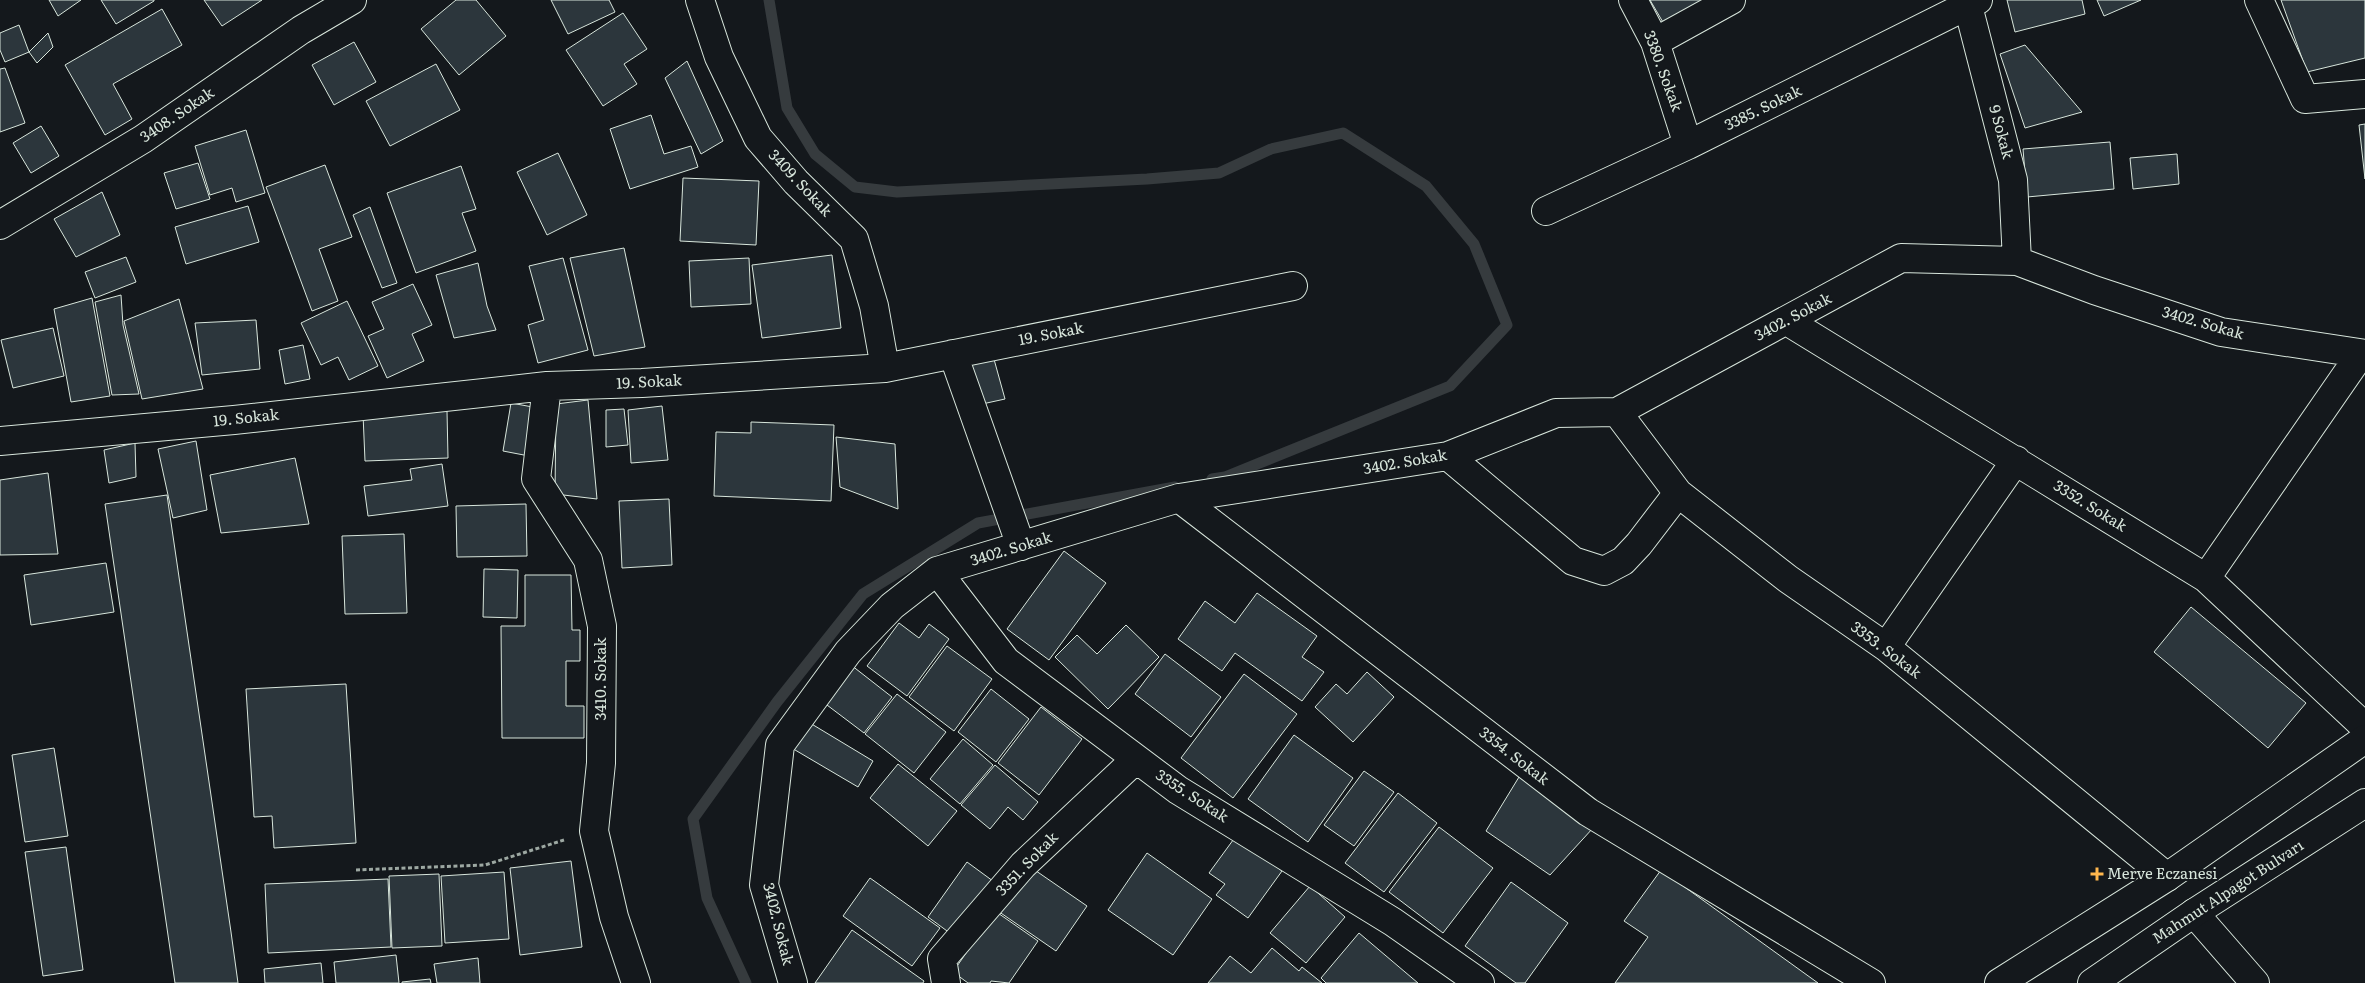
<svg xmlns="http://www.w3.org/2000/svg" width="2365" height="983" font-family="Literata,serif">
<rect width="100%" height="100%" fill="#14181c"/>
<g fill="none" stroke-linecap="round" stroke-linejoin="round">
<!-- stream -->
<path stroke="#363b3e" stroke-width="11" d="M769,0L787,108L815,154L855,187L897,192L1147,179L1219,173L1271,149L1343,133L1426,186L1474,244L1507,325L1450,386L1225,477L1212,479
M746,983L707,898L693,819L777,702L863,594L978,523L1175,487"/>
</g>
<!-- building -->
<path fill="#2c363c" stroke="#d8e6dc" d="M49,0H81L58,16Z
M101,0H154V1L116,24Z
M204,0H262L222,26Z
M456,0H476L506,36L459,75L421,29Z
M551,0H609L615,12L568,34Z
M1650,0H1706L1664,24Z
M2007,0H2082L2085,14L2015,32Z
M2097,0H2141L2104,16Z
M2281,0H2365V58L2307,72Z
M162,9L182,45L113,84L132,119L105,135L65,65Z
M623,13L647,49L624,64L637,84L603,106L566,50Z
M19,25L29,52L5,62L0,50V33Z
M48,33L53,47L37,63L29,52Z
M354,42L376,82L334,105L312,65Z
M2025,45L2082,112L2025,128L2000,54Z
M687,61L723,141L701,154L665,78Z
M436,64L460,110L390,146L366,101Z
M5,68L25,123L0,132V69Z
M651,115L664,154L691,146L698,167L630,189L610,129Z
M2365,124V179L2359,125Z
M41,126L59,156L31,173L13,143Z
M246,130L265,193L236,202L232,188L210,195L195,146Z
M2110,142L2114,189L2027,197L2023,149Z
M558,153L587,215L547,235L517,172Z
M2177,154L2179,184L2133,189L2130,158Z
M198,163L210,199L176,209L164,173Z
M325,165L352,237L319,249L338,301L312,311L266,187Z
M461,166L476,209L462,213L476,251L416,273L387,193Z
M683,178L759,181L756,245L680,241Z
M102,192L120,235L76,257L54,219Z
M248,206L259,242L186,264L175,227Z
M370,207L397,283L382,288L353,215Z
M624,248L645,347L594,356L570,258Z
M832,255L841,328L762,338L752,265Z
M126,257L136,282L95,298L85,272Z
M563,258L588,350L538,363L528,325L544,320L529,266Z
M749,258L751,304L691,307L689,261Z
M478,263L487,306L496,330L454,338L436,275Z
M413,284L432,325L412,334L424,361L387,378L368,336L384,329L372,302Z
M121,295L123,325L139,394L112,395L95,302Z
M92,298L110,396L71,402L54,309Z
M179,299L203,389L142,399L124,321Z
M347,301L378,366L349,380L338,357L321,365L301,323Z
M256,320L260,369L202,375L195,323Z
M53,328L64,376L13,388L1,340Z
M303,345L310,379L285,384L279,350Z
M992,352L1005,399L973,406L960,360Z
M588,400L597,499L555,494L556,404Z
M511,403L538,408L529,456L503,451Z
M662,406L668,460L631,463L628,410Z
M624,409L628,445L606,447V410Z
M447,411L448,458L365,461L363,414Z
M751,422L834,425L831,501L714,496L716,432L751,433Z
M836,437L895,444L898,509L840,487Z
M196,441L207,510L173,518L158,449Z
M135,443L136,477L109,483L104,450Z
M295,458L309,524L221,533L210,475Z
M442,464L448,506L368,516L364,486L412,480L410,469Z
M48,473L58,554L0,555V480Z
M167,495L231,932L238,983H175L105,504Z
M669,499L672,565L622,568L619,501Z
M526,504L527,556L457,557L456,506Z
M404,534L407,613L345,614L342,536Z
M1064,551L1106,583L1049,660L1007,629Z
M106,563L114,612L31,625L24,575Z
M484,569L518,570L517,618L483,617Z
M525,575H571L572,630H580V661H566V706H584V738H502L501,626H525Z
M1257,593L1317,636L1302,657L1324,672L1302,701L1235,653L1222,671L1178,639L1205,601L1235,623Z
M2191,607L2306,703L2268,748L2154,652Z
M899,623L919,638L929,624L949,639L907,696L867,666Z
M1126,625L1159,657L1108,709L1055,657L1077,635L1097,654Z
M947,646L992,679L954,731L909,697Z
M1165,654L1221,697L1191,737L1135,694Z
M851,665L892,697L864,733L823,702Z
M1367,672L1394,697L1353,742L1315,707L1336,684L1347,694Z
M1244,674L1297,714L1233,798L1181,758Z
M346,684L356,843L274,848L272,816L254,817L246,689Z
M991,689L1029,719L996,762L958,732Z
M897,694L946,732L914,773L865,734Z
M1041,707L1082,739L1039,795L998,763Z
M805,720L873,761L858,787L790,747Z
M1294,735L1353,778L1308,842L1248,799Z
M963,739L993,765L960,804L930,779Z
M54,748L68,836L25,842L12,755Z
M898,764L957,811L928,846L870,798Z
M995,765L1038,802L1023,820L1008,807L990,829L961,805Z
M1364,771L1394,792L1354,846L1324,825Z
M1519,777L1593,828L1550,875L1486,831Z
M1398,793L1437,823L1384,892L1345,863Z
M1439,827L1493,868L1443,933L1389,892Z
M1236,836L1282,871L1248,918L1216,895L1225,884L1209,873Z
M66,847L83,970L43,976L25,852Z
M1147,853L1212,899L1173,955L1108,910Z
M571,861L582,947L520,955L510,868Z
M967,862L997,884L958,939L928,917Z
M1026,864L1087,906L1056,951L995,909Z
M1661,870L1818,983H1615L1648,937L1624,921Z
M504,872L509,939L445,943L441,876Z
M439,874L442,946L392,948L389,876Z
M870,878L940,928L912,966L843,916Z
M388,879L391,947L268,953L265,884Z
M1511,882L1568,923L1525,983H1516L1465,946Z
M1310,886L1345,917L1306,963L1270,933Z
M995,911L1038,941L1009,983L991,981L990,983H968L953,972Z
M852,930L924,981L923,983H815Z
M1359,933L1418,983H1326L1321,978Z
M1272,948L1299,971L1302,967L1322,983H1208L1230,956L1251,973Z
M396,955L399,983H336L334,962Z
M478,958L480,983H437L434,964Z
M321,963L323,983H265L264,969Z
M430,979L431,983H402V982Z"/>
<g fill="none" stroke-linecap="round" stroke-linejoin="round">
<defs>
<path id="minor" d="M700,0L719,57L758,138L796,182L854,239L874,306L885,368
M1633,0L1655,42L1688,145
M2259,0L2305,99L2365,94
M1968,6L2013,180L2017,261
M1655,42L1731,0
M1546,211L1688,145L1978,0
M0,225L143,139L301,30L352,0
M1787,321L2206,578L2365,727
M953,354L1021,546
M547,386L536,479L588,560L602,626L601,763L594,831L614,917L636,983
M1617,412L1678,493L1788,579L1886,647L2167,877
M0,441L234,420L547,386L642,383L885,368L1293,286
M1448,456L1573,561L1604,571L1623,561L1639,544L1678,493
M1179,498L1588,812L1871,983
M937,571L1006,661L1178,790L1393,922L1480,983
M2206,578L2360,355
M1886,647L2016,460
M2194,913L2255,983
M793,983L764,885L780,745L848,652L892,606L937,571L1179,498L1448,456L1556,413L1617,412L1901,258L2017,261L2094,290L2221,332L2365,354
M946,983L942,959L1023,865L1136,759"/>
<path id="major" d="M1999,983L2167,877L2365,739
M2092,983L2194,913L2365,803"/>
</defs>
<!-- minor casing -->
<use href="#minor" stroke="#d8e6dc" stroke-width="30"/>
<!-- major casing -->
<use href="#major" stroke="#d8e6dc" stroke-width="30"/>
<!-- path -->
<path stroke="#9da8a2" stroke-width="3" stroke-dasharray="4 2.5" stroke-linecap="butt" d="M356,870L485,865L564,840"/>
<!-- minor -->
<use href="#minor" stroke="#14181c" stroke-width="28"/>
<!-- major -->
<use href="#major" stroke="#14181c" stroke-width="28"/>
</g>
<!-- markers -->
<path fill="#ffb74d" stroke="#14181c" stroke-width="2" d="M2094.5 866.5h5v5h5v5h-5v5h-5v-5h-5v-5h5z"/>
<g text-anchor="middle" stroke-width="4" stroke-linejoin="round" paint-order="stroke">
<!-- street labels -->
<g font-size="15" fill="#d8e6dc" stroke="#14181c">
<text transform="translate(1663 71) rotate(70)" y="5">3380. Sokak</text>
<text transform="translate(1763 108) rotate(-26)" y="5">3385. Sokak</text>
<text transform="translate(177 115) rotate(-34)" y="5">3408. Sokak</text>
<text transform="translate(2001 132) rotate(75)" y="5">9 Sokak</text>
<text transform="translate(800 183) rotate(47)" y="5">3409. Sokak</text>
<text transform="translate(1793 317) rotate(-28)" y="5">3402. Sokak</text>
<text transform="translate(2203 323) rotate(16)" y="5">3402. Sokak</text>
<text transform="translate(1051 334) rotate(-11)" y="5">19. Sokak</text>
<text transform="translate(649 382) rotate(-3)" y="5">19. Sokak</text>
<text transform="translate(246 418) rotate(-6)" y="5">19. Sokak</text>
<text transform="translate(1405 462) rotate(-10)" y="5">3402. Sokak</text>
<text transform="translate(2090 506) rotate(32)" y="5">3352. Sokak</text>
<text transform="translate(1011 549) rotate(-17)" y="5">3402. Sokak</text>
<text transform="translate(1886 650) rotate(37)" y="5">3353. Sokak</text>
<text transform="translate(601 679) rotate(-90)" y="5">3410. Sokak</text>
<text transform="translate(1514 756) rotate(38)" y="5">3354. Sokak</text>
<text transform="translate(1192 796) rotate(33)" y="5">3355. Sokak</text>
<text transform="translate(1027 864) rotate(-46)" y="5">3351. Sokak</text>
<text transform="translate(2228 892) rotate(-33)" y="5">Mahmut Alpagot Bulvarı</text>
<text transform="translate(778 924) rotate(76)" y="5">3402. Sokak</text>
</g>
<!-- poi labels -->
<g font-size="15" fill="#d8e6dc" stroke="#14181c" text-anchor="start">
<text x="2107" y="879">Merve Eczanesi</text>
</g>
</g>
</svg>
